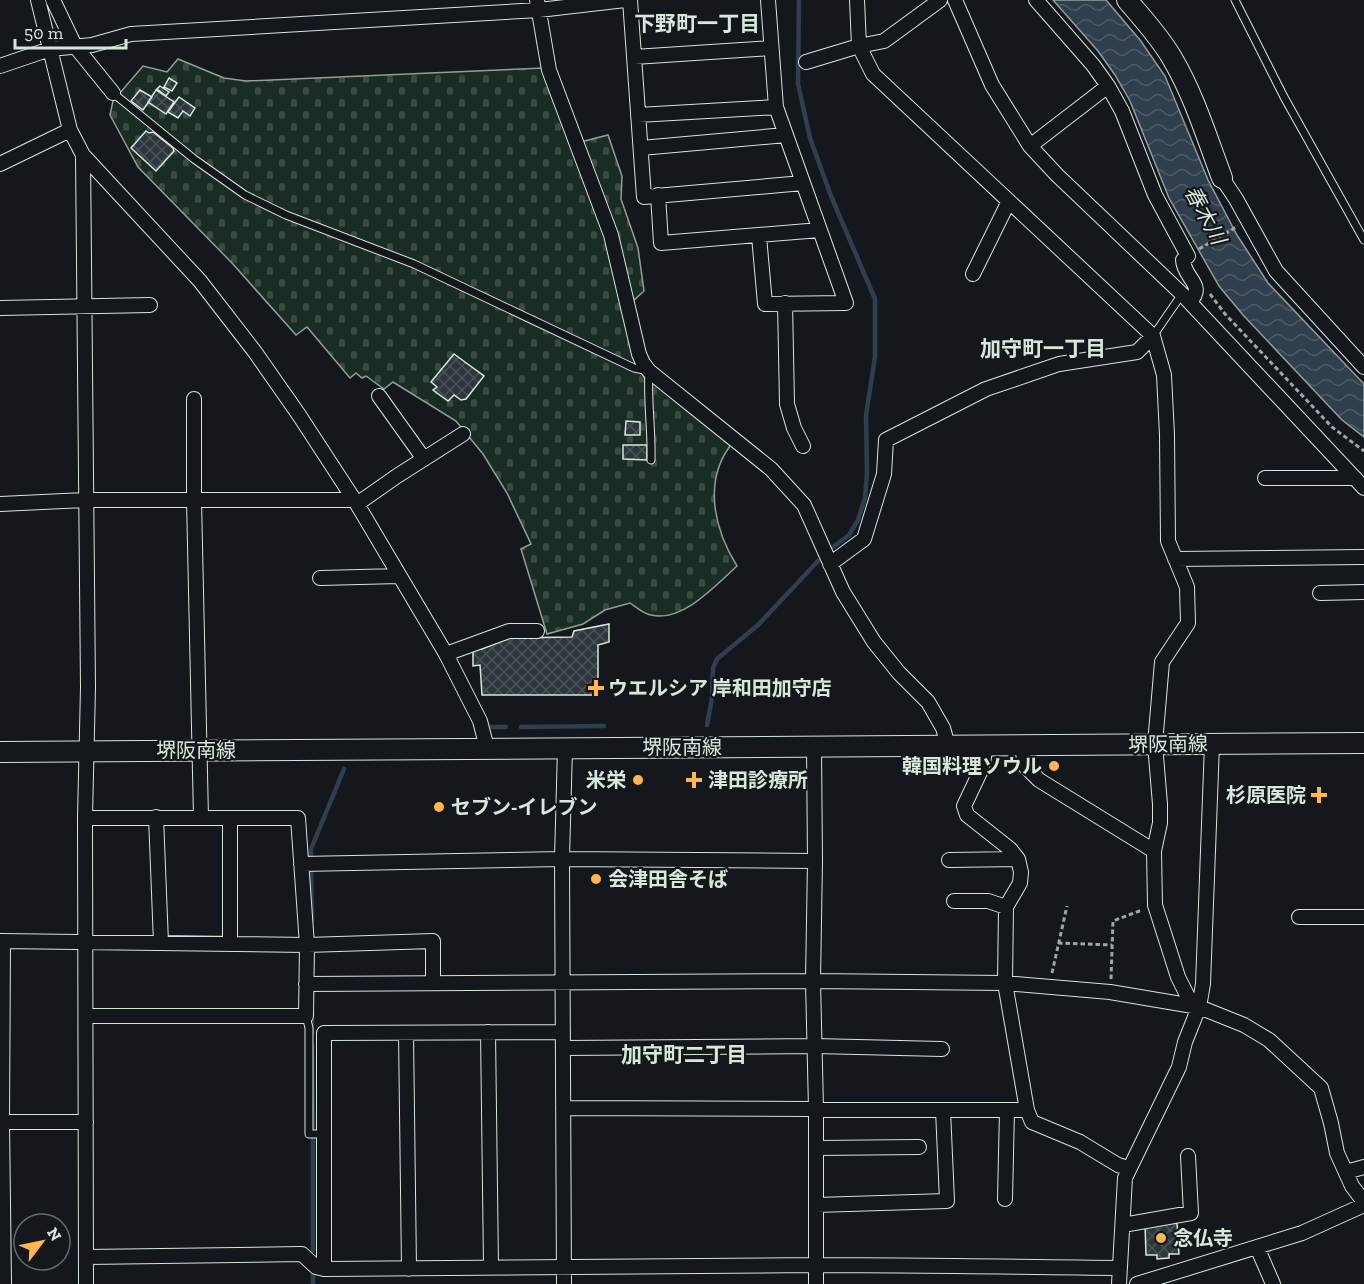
<svg xmlns="http://www.w3.org/2000/svg" width="1364" height="1284" font-family="'Zilla Slab','Noto Sans JP',serif">
<defs>
<pattern id="cemetery-stones" width="16" height="16" patternUnits="userSpaceOnUse" patternTransform="scale(1.5)"><rect width="16" height="16" fill="#1a2d24"/><path d="M2 7V4a2 2 0 0 1 4 0v3zM10 15v-3a2 2 0 0 1 4 0v3z" fill="#3b4b43"/></pattern>
<pattern id="water-waves" width="16" height="10" patternUnits="userSpaceOnUse" patternTransform="scale(1.5)"><rect width="16" height="10" fill="#2f3f4d"/><path d="M0 5q4-4 8 0t8 0" fill="none" stroke="#4c5b66"/></pattern>
<pattern id="building-cross-hatch" width="8" height="8" patternUnits="userSpaceOnUse" patternTransform="scale(1.5)"><rect width="8" height="8" fill="#2c363c"/><path d="M0 0l8 8M0 8l8-8" fill="none" stroke="#4a5358"/></pattern>
</defs>
<rect width="100%" height="100%" fill="#14181c"/>
<!-- cemetery -->
<path fill="url(#cemetery-stones)" stroke="#939e99" stroke-width="1.5" d="M178,59L224,78L246,81L544,68L573,144L608,135L622,176L621,199L638,248L644,291L634,300L622,306L637,362L644,377L733,442C702,480 714,529 737,566C716,585 682,623 651,615C644,614 636,607 630,603L605,610L583,624L547,634L521,549L531,544L507,493L483,454L456,421L393,382L384,389L366,376L362,378L356,373L350,378L307,327L296,335L232,263L138,167L110,115L113,101L143,66L167,72Z"/>
<!-- water -->
<path fill="url(#water-waves)" stroke="#939e99" stroke-width="1.5" d="M1053,0H1106L1140,40L1165,76L1208,180L1237,235L1268,283L1364,384V437L1342,420L1243,315L1219,286L1169,198L1130,101L1115,75L1098,51Z"/>
<g fill="none" stroke-linecap="round" stroke-linejoin="round">
<!-- stream -->
<path stroke="#2f3f4d" stroke-width="4.5" d="M799,0L798,84L810,138L831,196L875,299V357L866,415L867,473L865,498L858,520L849,535L829,550
M707,725L712,698L713,668L717,659L758,625L818,561
M489,727H506
M521,727L604,726
M311,858V849L344,769
M311,868L312,920
M312,1013V1032
M312,1046L313,1130
M313,1251V1139
M313,1273V1284"/>
</g>
<!-- building -->
<path fill="url(#building-cross-hatch)" stroke="#d8e6dc" stroke-width="1.5" d="M169,78L177,83L172,91L164,87Z
M160,86L169,92L166,96L157,89Z
M140,90L152,97L143,110L131,101Z
M156,90L174,102L166,114L148,102Z
M179,97L195,108L190,116L183,111L178,118L168,112Z
M146,131L149,133L153,132L173,148L174,151L156,171L131,148Z
M454,354L484,376L466,399L461,400L454,395L448,401L433,390L437,387L431,382Z
M626,421L640,422V435H625Z
M623,445H647V460L623,459Z
M609,624V642L598,645V695H482L480,665L473,666V650L482,649L508,638L572,637L574,631Z
M1177,1223L1179,1254H1169V1258L1157,1259V1255H1146L1145,1224Z"/>
<g fill="none" stroke-linecap="round" stroke-linejoin="round">
<defs>
<path id="lane" d="M1235,0L1284,97L1364,240
M113,93L194,159L245,195L286,215L414,264L634,368L649,371C647,401 652,430 651,460
M1153,336L1182,294
M306,1016L309,1028V1134H324"/>
<path id="street" d="M38,0L70,130L83,155L88,687L85,818L86,1284
M53,0L75,46L113,93
M537,0L549,70L611,235L639,354L643,363L649,371L771,469L804,505L843,592L874,642L899,673L928,702L943,728L948,746
M630,0L644,197L803,183
M857,0L859,46L873,74L1153,336L1164,375L1167,435L1168,541L1187,587L1188,623L1162,662L1155,744L1160,804V823L1154,851L1155,905L1178,977L1193,1007
M955,0L992,85L1030,146L1057,175L1182,294L1364,488
M1036,0L1093,65L1108,86L1122,111L1155,195L1188,256L1183,260C1184,279 1206,284 1190,302
M634,57L771,48
M806,62L859,46L884,41L940,0
M0,66L50,49L92,45L131,34L539,10L625,0
M638,115L776,107
M1030,146L1108,86
M641,148L786,135
M83,155L200,281L255,352L299,415L357,504L446,654L480,721L487,748
M0,164L70,130
M1222,178L1236,199L1276,271L1364,367
M658,195L661,243L820,230
M759,236L765,304L846,303L776,107L768,0
M973,274L1009,201
M785,303L787,404L794,428L803,446
M0,308L150,305
M379,396L424,459
M194,399V500L201,818
M1265,478H1355
M0,504L85,500H354
M357,504L397,476L463,434
M1175,559L1364,557
M830,564L864,539L884,474L886,440L986,389L1059,364L1137,352L1153,336
M320,578L399,576
M1320,593L1364,592
M446,654L509,631H537
M814,746L815,861L813,981L816,1109V1284
M986,746L982,768L964,806L967,815L1010,849L1018,859L1021,872L1020,883L1006,907L1005,983L1027,1110L1032,1122L1080,1142L1118,1165L1128,1168
M1023,746L1024,765L1039,780L1154,851
M156,817L161,943
M85,818H298L307,945L306,1016H86
M949,860L1018,859
M301,864L562,859L815,861
M954,901H988L1006,907
M1299,917H1364
M0,941L307,945L433,941V983
M3,941L2,1122L4,1284
M230,944V818
M306,984L813,981L1005,983L1110,992L1199,1007L1244,1025L1269,1040L1321,1088L1331,1123L1337,1153L1352,1186L1364,1202
M488,1032L491,1267
M406,1033L409,1269
M563,1048L815,1046L942,1049
M563,1108L1027,1110
M0,1122H86
M816,1148L919,1147
M1346,1172L1364,1167
M1005,1199L1007,1110
M816,1205L947,1201L943,1110
M1123,1225L1191,1213L1188,1156
M1257,1247L1273,1284
M86,1257L302,1254L316,1267L324,1269C488,1269 652,1266 815,1265C917,1265 1019,1267 1120,1268
M324,1269V1033L563,1032
M564,1284L562,859L565,747
M1119,1284L1125,1178L1179,1067L1185,1042L1199,1007L1203,984L1212,744
M1137,1284L1302,1233L1364,1205"/>
<path id="secondary" d="M1127,0C1143,19 1160,37 1172,58C1194,95 1207,138 1222,178
M0,752L1364,743"/>
</defs>
<!-- lane casing -->
<use href="#lane" stroke="#d8e6dc" stroke-width="9"/>
<!-- street casing -->
<use href="#street" stroke="#d8e6dc" stroke-width="16"/>
<!-- secondary casing -->
<use href="#secondary" stroke="#d8e6dc" stroke-width="22"/>
<!-- path -->
<path stroke="#9da8a2" stroke-width="3" stroke-dasharray="4.5 3" stroke-linecap="butt" d="M1199,249L1238,226
M1210,294L1225,314L1332,427L1364,451
M1058,943L1112,945
M1052,973L1067,906
M1111,979L1113,921L1142,910"/>
<!-- lane -->
<use href="#lane" stroke="#14181c" stroke-width="7"/>
<!-- street -->
<use href="#street" stroke="#14181c" stroke-width="14"/>
<!-- secondary -->
<use href="#secondary" stroke="#14181c" stroke-width="20"/>
</g>
<!-- markers -->
<g fill="#ffb74d" stroke="#14181c" stroke-width="2">
<path d="M593 679h6v6h6v6h-6v6h-6v-6h-6v-6h6z"/>
<circle cx="1054" cy="766" r="6"/>
<circle cx="638" cy="780" r="6"/>
<path d="M691 771h6v6h6v6h-6v6h-6v-6h-6v-6h6z"/>
<path d="M1316 786h6v6h6v6h-6v6h-6v-6h-6v-6h6z"/>
<circle cx="439" cy="807" r="6"/>
<circle cx="596" cy="879" r="6"/>
<circle cx="1161" cy="1238" r="6"/>
</g>
<g text-anchor="middle" stroke-width="4.5" stroke-linejoin="round" paint-order="stroke">
<!-- poi labels -->
<g font-size="20" font-weight="bold" fill="#d8e6dc" stroke="#14181c" text-anchor="start">
<text x="608" y="695">ウエルシア 岸和田加守店</text>
<text x="1042" y="773" text-anchor="end">韓国料理ソウル</text>
<text x="626" y="787" text-anchor="end">米栄</text>
<text x="708" y="787">津田診療所</text>
<text x="1306" y="802" text-anchor="end">杉原医院</text>
<text x="451" y="814">セブン-イレブン</text>
<text x="608" y="886">会津田舎そば</text>
<text x="1173" y="1245">念仏寺</text>
</g>
<!-- street labels -->
<g font-size="20" fill="#d8e6dc" stroke="#14181c">
<text transform="translate(1168 744) rotate(-1)" y="7">堺阪南線</text>
<text x="682" y="754">堺阪南線</text>
<text x="196" y="757">堺阪南線</text>
</g>
<!-- neighbourhood labels -->
<g font-size="21" font-weight="bold" fill="#d8e6dc" stroke="#14181c">
<text x="697" y="31">下野町一丁目</text>
<text x="1043" y="356">加守町一丁目</text>
<text x="684" y="1062">加守町二丁目</text>
</g>
<!-- water labels -->
<g font-size="21" font-style="italic" fill="#d8e6dc" stroke="#14181c">
<text transform="translate(1205 215) rotate(62)" y="7">春木川</text>
</g>
</g>
<!-- north arrow -->
<g transform="translate(42 1242) rotate(58)"><circle r="28" fill="#14181c" stroke="#626a69" stroke-width="1.5"/>
<path d="M0-4.5L10 22L0 15L-10 22Z" fill="#ffb74d"/>
<text y="-9" font-size="16" font-weight="bold" text-anchor="middle" fill="#d8e6dc">N</text>
</g>
<!-- scale -->
<path d="M15 39v9h111v-9" fill="none" stroke="#d8e6dc" stroke-width="3"/>
<text x="24" y="39" font-size="18" fill="#d8e6dc" stroke="#14181c" stroke-width="4.5" paint-order="stroke">50 m</text>
</svg>
